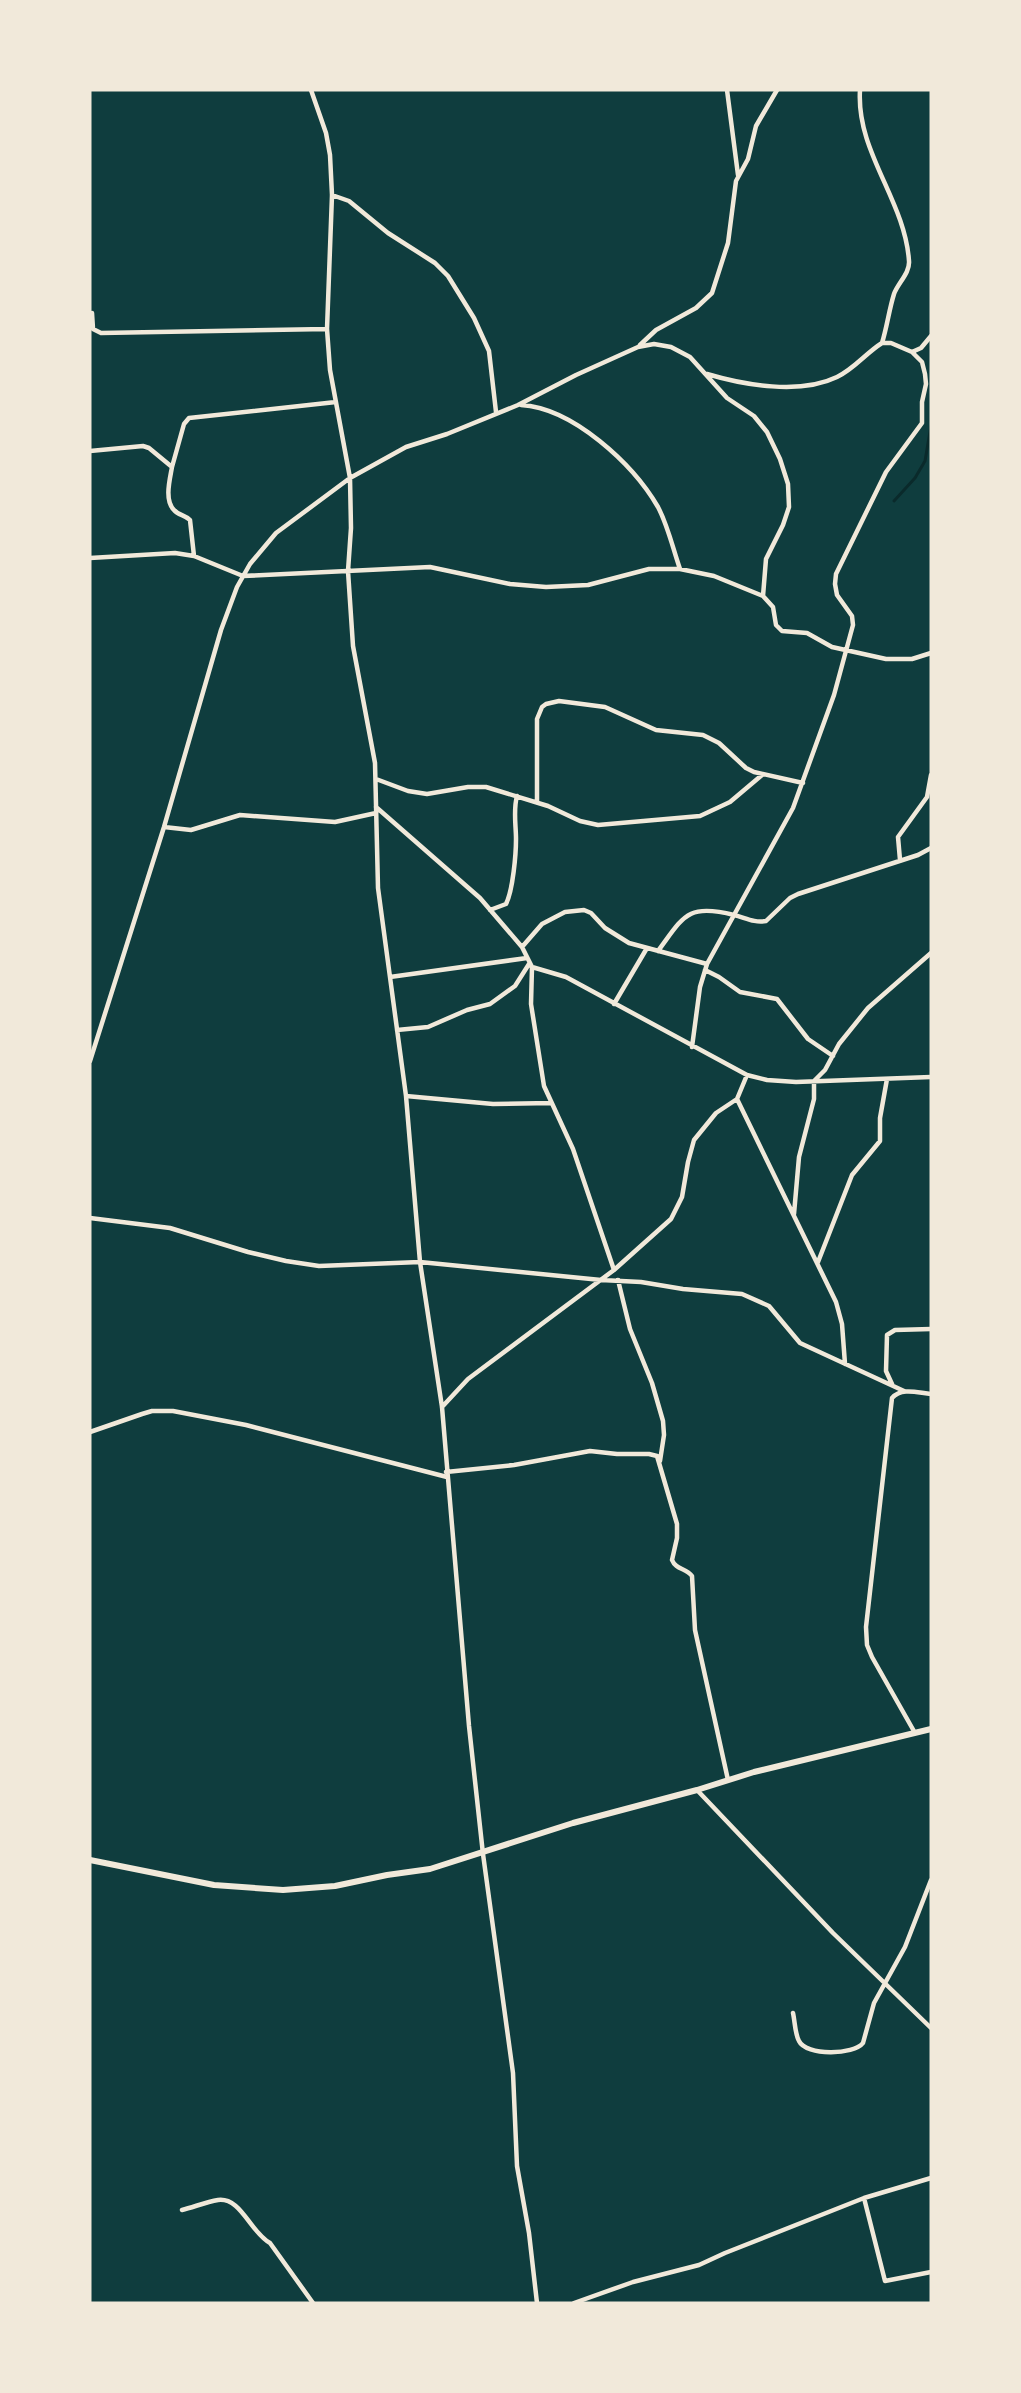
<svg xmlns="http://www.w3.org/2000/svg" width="1021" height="2393" font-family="Cabin,sans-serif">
<rect width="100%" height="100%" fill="#0f3d3e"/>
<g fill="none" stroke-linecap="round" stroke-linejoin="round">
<!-- stream -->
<path stroke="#0a2a2b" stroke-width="3" d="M894,501L915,478L925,461L931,426"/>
<!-- minor -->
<path stroke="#f1e9da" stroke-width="4.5" d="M311,90L326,133L330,155L332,195L327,329L330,370L350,478L351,528L348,571L353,646L375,763L378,888L406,1096L420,1262L442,1407L469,1726L483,1854L513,2073L517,2166L529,2233L537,2303
M727,90L738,175
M860,90C856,152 905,200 909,261C910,273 898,283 894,294C889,310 887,327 882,343
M332,195L349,201L388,233L435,263L448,276L474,318L489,351L496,412
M92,313L93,329L101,333L327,329
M640,345L656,330L696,308L712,293L728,243L736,181L748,159L756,126L777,90
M707,374C744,385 800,395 837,377C854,369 866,353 882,343H891L912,352L921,348L931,336
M521,405C573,408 633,464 658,507C668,526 673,549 680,569
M90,451L143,446L149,448L172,467L184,424L189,418L336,402
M172,467C170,479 164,500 174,510C178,515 185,515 190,520L194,556
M90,558L175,553L194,556L243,576L430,567L510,584L546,587L588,585L649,569H680L714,576L763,596L773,607L776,625L782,631L807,633L832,647L886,659H912L931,653
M376,779L408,791L427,794L468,787H486L548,806L580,821L598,825L700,816L730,802L762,775
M537,802V719L542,707L546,704L559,701L605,707L656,730L703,735L719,743L746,768L754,772L803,783
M376,807L480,898L522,947L532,967L566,977L747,1075L767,1080L796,1082L931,1077
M164,827L191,830L240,815L335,822L376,813
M900,860L898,837L927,797L931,775
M490,910L506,904C513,890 516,854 516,839C516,825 513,810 517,796
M522,947L542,924L565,912L584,910L591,913L605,928L629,943L707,964
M658,951C684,916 687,903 734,915C746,918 754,923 766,921L790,898L798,894L918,855L931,848
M532,967L531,1004L544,1086L573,1149L614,1270
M705,970L719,977L740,992L777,999L808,1039L833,1056
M390,977L527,958
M614,1004L647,948
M397,1030L428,1027L467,1010L490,1004L515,986L529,964
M692,1047L700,987L707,964L793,808L834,695L853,625L852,616L837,595L835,584L836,574L886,472L922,423V402L926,384L925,374L922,362L912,352
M90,1061L164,827L221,630L237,587L250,564L276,533L350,478L406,447L447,434L518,405L576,375L638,347L654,344L671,347L690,357L727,398L754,416L767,432L780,459L788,484L789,507L783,525L766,559L763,596
M406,1096L493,1104L551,1103
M737,1099L836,1302L842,1324L845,1364
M794,1214L799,1157L814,1099V1081L825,1070L839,1044L868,1008L931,953
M90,1218L170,1228L248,1252L286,1261L319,1266L420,1262L601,1280L641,1282L683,1289L742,1294L769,1306L800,1343L904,1391
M818,1262L852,1175L880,1141V1118L887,1079
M618,1280L630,1329L652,1383L663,1421L664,1435L660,1461
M892,1384L886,1371L887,1335L895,1330L931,1329
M442,1407L468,1379L614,1270L671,1219L682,1197L688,1162L694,1140L716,1113L737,1099L747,1075
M90,1432L142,1414L152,1411H173L246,1425L447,1477
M446,1472L514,1465L590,1451L617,1454H649L657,1456L677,1524V1538L672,1560C676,1570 686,1568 692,1576L695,1630L728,1780
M915,1733L872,1657L867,1645L866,1627L892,1398C902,1387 918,1393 931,1394
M697,1790L833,1933L931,2028
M793,2013C795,2022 795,2034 799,2041C806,2056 854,2055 863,2043L874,2003L905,1947L931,1880
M864,2198L885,2281L931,2272
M182,2210C194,2207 206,2202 218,2200C241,2197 250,2232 270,2243L313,2303
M574,2303L633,2282L699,2265L725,2253L864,2198L931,2178"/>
<!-- tertiary -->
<path stroke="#f1e9da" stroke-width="6" d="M90,1860L214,1885L283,1890L335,1886L387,1875L430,1869L573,1823L697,1790L754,1772L931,1729"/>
</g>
<!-- border -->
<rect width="1021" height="2393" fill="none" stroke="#f1e9da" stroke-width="183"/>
</svg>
